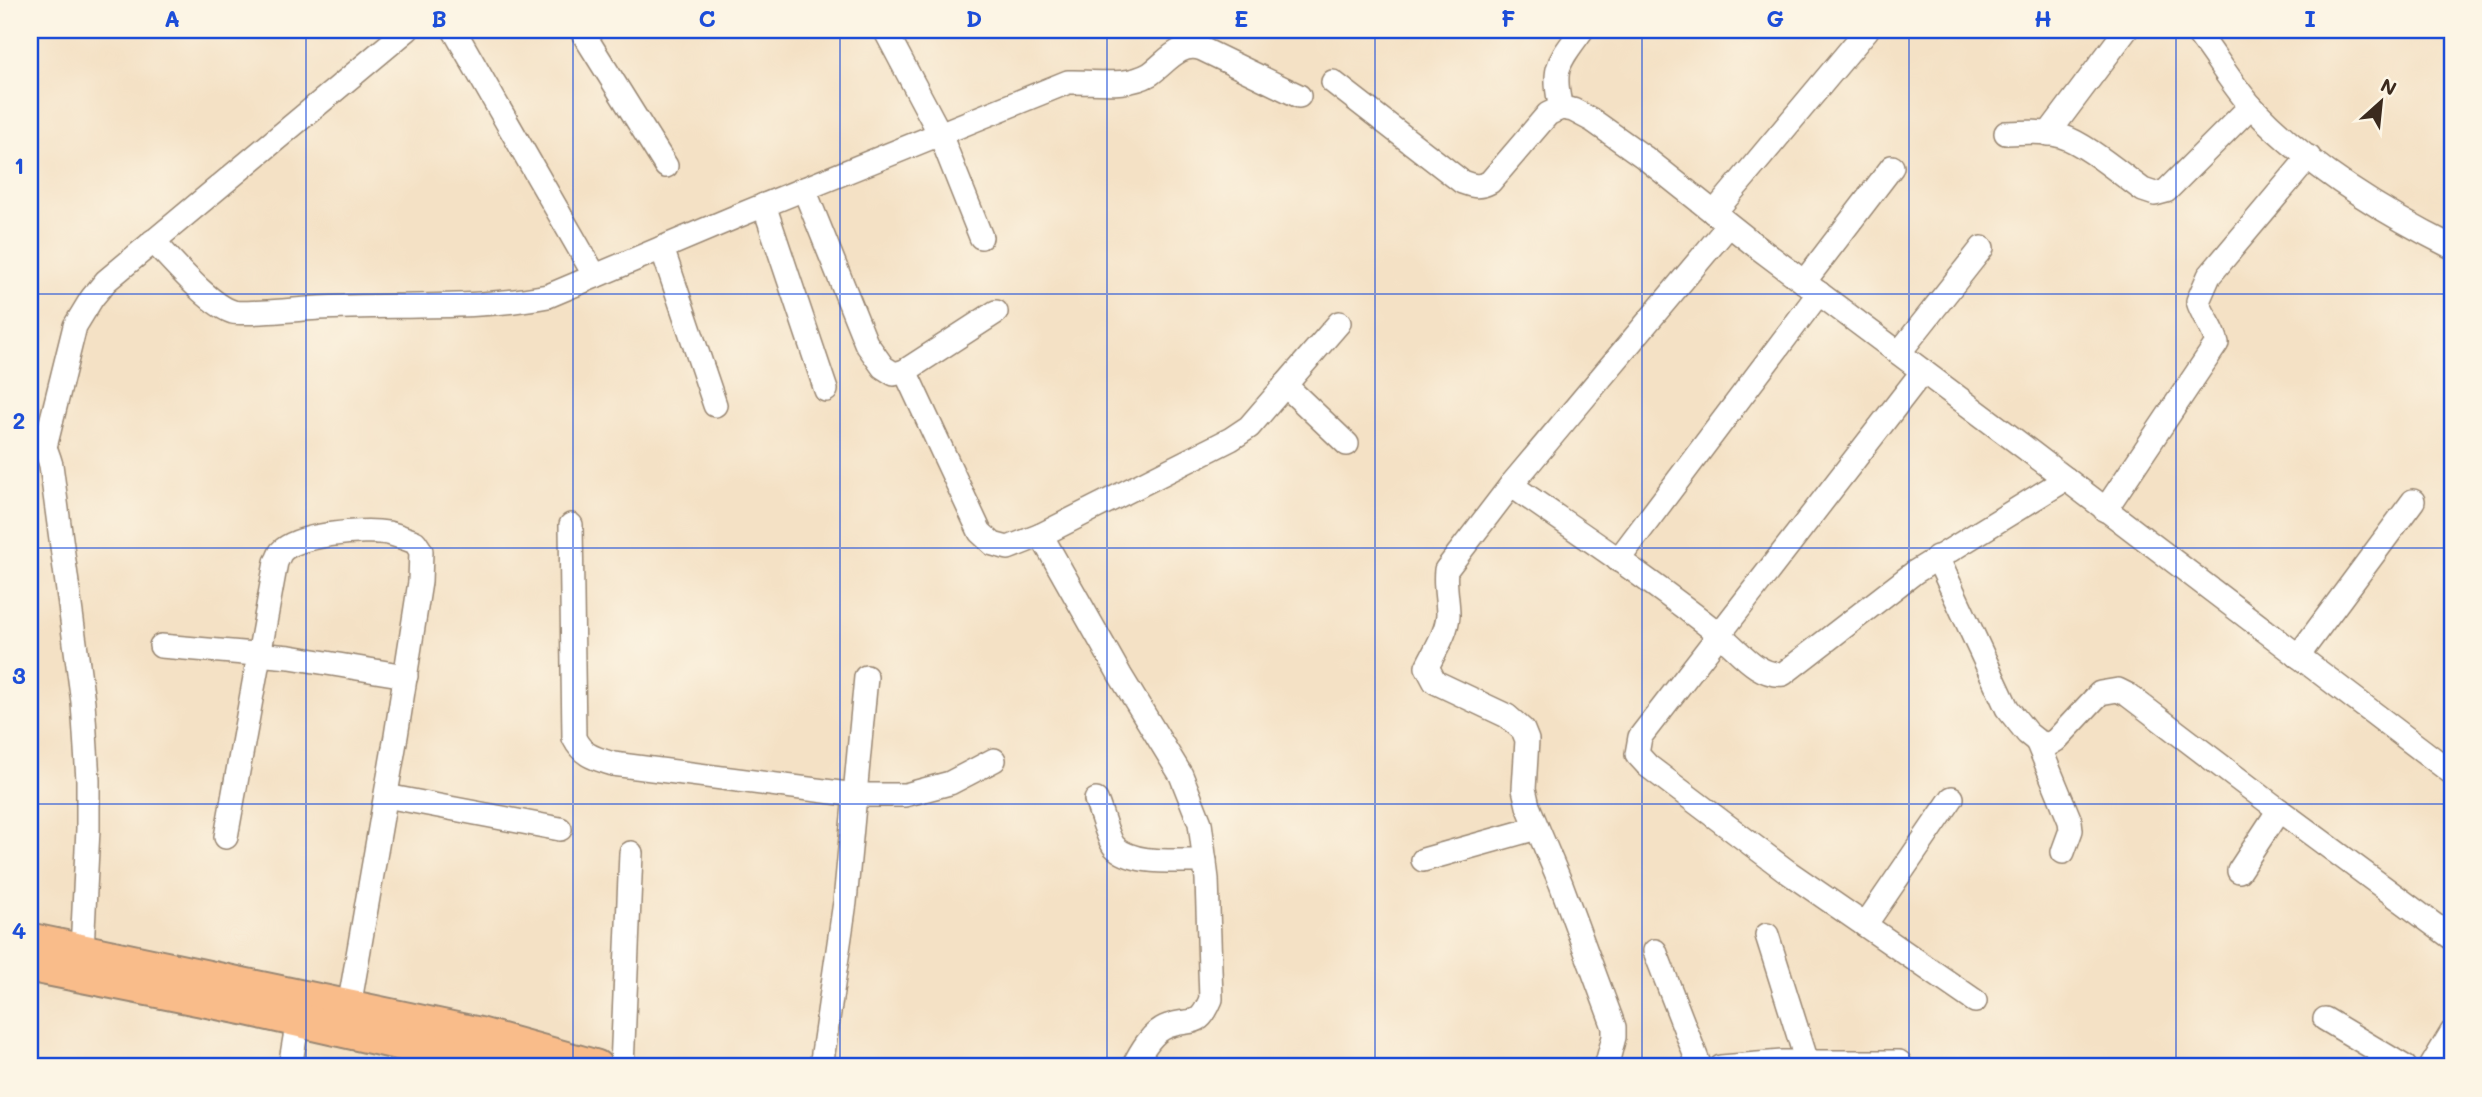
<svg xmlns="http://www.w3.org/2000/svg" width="2482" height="1097" font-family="Mali,sans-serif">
<rect width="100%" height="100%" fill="#fcf5e5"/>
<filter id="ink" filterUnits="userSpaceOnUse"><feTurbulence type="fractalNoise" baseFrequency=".0143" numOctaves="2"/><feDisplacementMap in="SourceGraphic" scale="14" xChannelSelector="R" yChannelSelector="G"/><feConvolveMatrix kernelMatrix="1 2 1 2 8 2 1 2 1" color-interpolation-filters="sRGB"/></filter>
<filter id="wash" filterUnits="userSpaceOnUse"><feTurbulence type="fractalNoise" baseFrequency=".00686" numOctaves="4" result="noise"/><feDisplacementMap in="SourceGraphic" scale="28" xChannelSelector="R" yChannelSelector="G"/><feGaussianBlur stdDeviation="1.57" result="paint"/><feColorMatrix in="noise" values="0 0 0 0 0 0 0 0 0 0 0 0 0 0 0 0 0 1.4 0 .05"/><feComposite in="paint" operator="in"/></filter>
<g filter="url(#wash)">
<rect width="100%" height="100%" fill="#f4e1c5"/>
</g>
<g filter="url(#ink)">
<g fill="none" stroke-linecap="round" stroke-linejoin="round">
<defs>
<g id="minor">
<polyline points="454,30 595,276"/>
<polyline points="581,30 666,166"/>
<polyline points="885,30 940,134 981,237"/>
<path d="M2195 30C2215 54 2230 83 2252 107 2306 164 2382 212 2452 247"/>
<path d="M1333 82 1462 182C1473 186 1479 188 1490 182L1548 114 1561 108 1573 110 1592 120 1644 157 1756 246 2024 447 2452 773"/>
<path d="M1561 108C1551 67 1559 62 1582 30"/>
<path d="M2006 133C2025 132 2043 131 2061 136 2085 143 2122 175 2143 190L2155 194 2166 191 2251 106"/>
<polyline points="2048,134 2126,30"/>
<polyline points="804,189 866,343 883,367 894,374 905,371 996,312"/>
<polyline points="764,205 826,390"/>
<polyline points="1714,213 1867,30"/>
<path d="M153 241C173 261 208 304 233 312 245 315 302 309 319 308 395 304 473 310 548 296L740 215 1068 82C1094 81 1126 88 1150 74 1166 63 1180 41 1202 49L1299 96"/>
<polyline points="662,248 715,405"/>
<polyline points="1804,282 1892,167"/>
<polyline points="1899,353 1982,248"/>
<polyline points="905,371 980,532 993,544 1008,548 1041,535 1231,439 1249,427 1339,323"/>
<polyline points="1923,371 1640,737 1637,754 1648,766 1788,872 1975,1001"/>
<polyline points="1285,385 1347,444"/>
<path d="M30 431C43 439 47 451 51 465L83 702 88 780V829L82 950 77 963"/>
<polyline points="45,447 75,326 92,298 106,281 407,30"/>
<path d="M1511 485C1581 534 1654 582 1721 636 1739 650 1758 677 1783 674L1915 572 2066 479"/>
<path d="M2105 510 2217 343C2214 328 2202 316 2198 301L2209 276 2309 157"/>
<path d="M571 525 574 738C583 756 594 758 613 764L856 795H905L950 783 994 760"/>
<path d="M1041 535 1120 675 1181 775 1200 823 1207 879 1211 999C1198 1030 1193 1017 1168 1026 1152 1031 1140 1053 1133 1067"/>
<polyline points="1937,557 2007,708 2027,733 2037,741 2048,745 2056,740 2100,693 2118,690 2128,695 2271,804 2452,938"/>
<polyline points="1618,560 1819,293"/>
<polyline points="161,646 290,657 406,676"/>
<polyline points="2298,656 2413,501"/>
<polyline points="2037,741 2070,821 2071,830 2063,852"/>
<polyline points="386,796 560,829"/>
<path d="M1096 800C1101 811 1107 837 1114 846 1132 866 1180 860 1205 861"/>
<path d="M226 837 276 562C278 559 279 555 281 552 297 534 365 529 388 533 397 535 406 539 415 542L421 551 420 582 396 736 349 1007"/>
<polyline points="1423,860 1537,828"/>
<polyline points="2239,871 2279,810"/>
<polyline points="1865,925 1952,798"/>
<polyline points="1767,935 1807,1062"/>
<polyline points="1655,951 1700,1067"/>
<polyline points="2325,1019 2405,1067"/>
<polyline points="290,1067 298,1020"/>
<polyline points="622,1067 631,853"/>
<polyline points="821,1067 845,902 866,677"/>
<path d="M1606 1067 1614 1037V1027L1561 884 1528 806 1524 789 1527 740 1523 730 1507 716 1435 682 1427 667C1435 650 1447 633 1448 615 1448 600 1444 585 1446 570L1511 485 1729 225"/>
<polyline points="1721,1067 1782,1062 1899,1062"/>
<polyline points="2431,1067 2452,1032"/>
</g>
<g id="highway">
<polyline points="30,940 478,1034 596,1067"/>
<polyline points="30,965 245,1008 505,1067"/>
</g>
</defs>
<use href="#minor" stroke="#988672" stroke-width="26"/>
<use href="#highway" stroke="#988672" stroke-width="37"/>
<use href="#minor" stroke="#fff" stroke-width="23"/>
<use href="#highway" stroke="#f9bc8a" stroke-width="33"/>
</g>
</g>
<path fill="none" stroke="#1d4ed8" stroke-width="2" stroke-opacity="0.55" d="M306 30V1067M573 30V1067M840 30V1067M1107 30V1067M1375 30V1067M1642 30V1067M1909 30V1067M2176 30V1067M30 294H2452M30 548H2452M30 804H2452"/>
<rect width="2482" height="1097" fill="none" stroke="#fcf5e5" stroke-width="77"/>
<g transform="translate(2381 102) rotate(27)" stroke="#fcf5e5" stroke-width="5" paint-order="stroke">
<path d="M0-5L12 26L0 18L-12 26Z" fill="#3b2a1e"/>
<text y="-10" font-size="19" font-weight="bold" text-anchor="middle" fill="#3b2a1e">N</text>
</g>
<rect x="38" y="38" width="2406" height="1020" fill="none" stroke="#1d4ed8" stroke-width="2.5"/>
<g font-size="23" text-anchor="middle" font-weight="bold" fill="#1d4ed8">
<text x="172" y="27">A</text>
<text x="439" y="27">B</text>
<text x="707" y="27">C</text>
<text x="974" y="27">D</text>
<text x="1241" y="27">E</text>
<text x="1508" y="27">F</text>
<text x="1775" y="27">G</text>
<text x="2043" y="27">H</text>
<text x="2310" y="27">I</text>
<text x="19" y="174">1</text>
<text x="19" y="429">2</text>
<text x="19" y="684">3</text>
<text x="19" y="939">4</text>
</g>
</svg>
